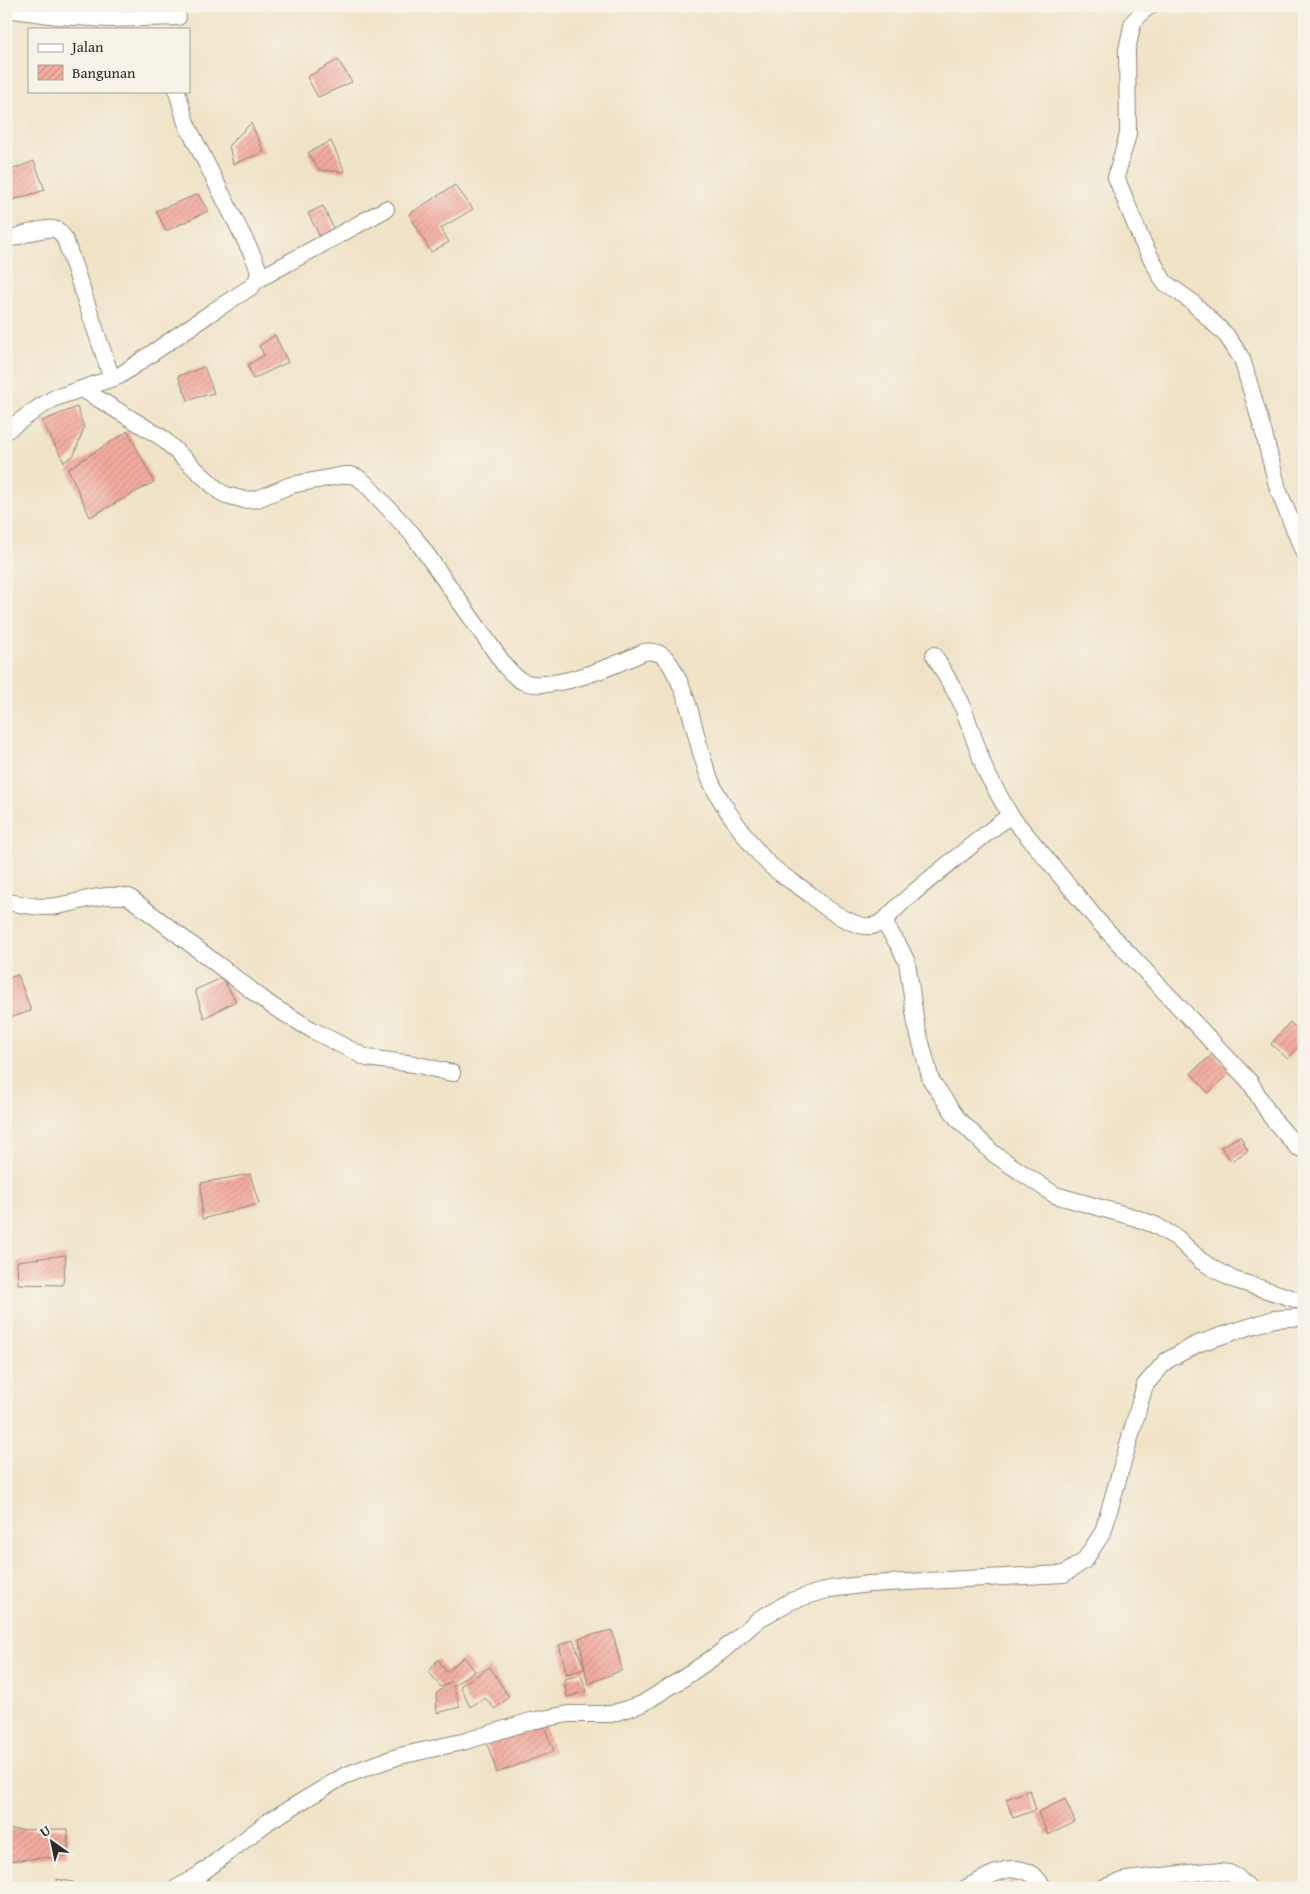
<svg xmlns="http://www.w3.org/2000/svg" width="1310" height="1894" font-family="'Gentium Book Plus',serif">
<defs>
<pattern id="building-hatch" width="6" height="6" patternUnits="userSpaceOnUse" patternTransform="scale(1.25)"><rect width="6" height="6" fill="#f3ab9f"/><path d="M-1 1l2-2M0 6l6-6M5 7l2-2" fill="none" stroke="#d09389"/></pattern>
</defs>
<rect width="100%" height="100%" fill="#f7f3e8"/>
<filter id="ink" filterUnits="userSpaceOnUse"><feTurbulence type="fractalNoise" baseFrequency=".02" numOctaves="2"/><feDisplacementMap in="SourceGraphic" scale="10" xChannelSelector="R" yChannelSelector="G"/><feConvolveMatrix kernelMatrix="1 2 1 2 8 2 1 2 1" color-interpolation-filters="sRGB"/></filter>
<filter id="wash" filterUnits="userSpaceOnUse"><feTurbulence type="fractalNoise" baseFrequency=".0096" numOctaves="4" result="noise"/><feDisplacementMap in="SourceGraphic" scale="20" xChannelSelector="R" yChannelSelector="G"/><feGaussianBlur stdDeviation="1.12" result="paint"/><feColorMatrix in="noise" values="0 0 0 0 0 0 0 0 0 0 0 0 0 0 0 0 0 1.4 0 .05"/><feComposite in="paint" operator="in"/></filter>
<g filter="url(#wash)">
<rect width="100%" height="100%" fill="#f0e3c8"/>
<g id="blocks">
<g fill="url(#building-hatch)">
<polygon points="338,60 352,82 318,97 307,77"/>
<polygon points="251,123 264,152 233,164 229,145"/>
<polygon points="331,141 345,172 319,170 308,153"/>
<polygon points="34,161 45,190 6,202 6,172"/>
<polygon points="455,185 473,209 441,228 449,242 431,252 409,214"/>
<polygon points="198,194 208,211 166,231 156,211"/>
<polygon points="323,206 335,232 321,239 308,213"/>
<polygon points="275,335 288,362 253,379 248,365 264,355 259,346"/>
<polygon points="204,367 214,393 188,400 178,376"/>
<polygon points="77,407 84,428 74,455 64,462 42,421"/>
<polygon points="128,431 154,482 90,517 68,469"/>
<polygon points="18,975 31,1011 6,1019 6,979"/>
<polygon points="222,978 236,1001 204,1018 195,990"/>
<polygon points="1290,1022 1304,1036 1304,1040 1288,1059 1271,1044"/>
<polygon points="1214,1053 1231,1071 1208,1093 1191,1073"/>
<polygon points="1240,1136 1248,1151 1231,1161 1221,1147"/>
<polygon points="250,1174 259,1204 202,1219 201,1183"/>
<polygon points="66,1255 63,1285 18,1284 17,1261"/>
<polygon points="612,1630 622,1670 588,1684 585,1669 567,1674 559,1645 573,1640 585,1669 579,1638"/>
<polygon points="464,1657 475,1671 453,1686 460,1707 437,1713 436,1694 451,1681 441,1687 429,1672 438,1659 446,1672"/>
<polygon points="490,1667 509,1697 495,1709 485,1698 470,1707 460,1686"/>
<polygon points="581,1675 587,1691 567,1697 564,1679"/>
<polygon points="543,1724 554,1751 497,1773 487,1743"/>
<polygon points="1030,1790 1036,1810 1013,1818 1006,1799"/>
<polygon points="1065,1799 1075,1822 1048,1835 1038,1812"/>
<polygon points="68,1829 68,1856 6,1861 6,1830"/>
<polygon points="57,1879 73,1882 73,1888 58,1888"/>
<polygon points="1012,1881 1017,1888 1002,1888"/>
<polygon points="24,1882 26,1888 6,1888 6,1886"/>
</g>
</g>
</g>
<g filter="url(#ink)">
<use href="#blocks" fill-opacity="0" stroke="#8e877a" stroke-width="1"/>
<g fill="none" stroke-linecap="round" stroke-linejoin="round">
<defs>
<g id="street">
<polyline points="1150,6 1144,10 1133,22 1127,50 1128,134 1116,177 1142,241 1164,282 1191,301 1227,336 1242,359 1264,434 1278,489 1304,553"/>
<polyline points="6,9 58,16 109,19 178,17"/>
<path d="M6 240C18 237 46 225 57 230 60 231 62 235 65 239L112 379"/>
<polyline points="257,280 386,209"/>
<path d="M82 389 161 437 219 491 226 495 245 500 257 499 291 485 344 475H351L357 477 364 482 413 535 505 666C510 671 515 678 522 681 549 694 618 664 644 652 661 649 669 660 675 673 694 708 696 749 712 784 722 805 751 846 767 862 780 876 798 884 812 896 825 908 858 932 876 925 887 921 895 908 904 901 938 871 975 843 1010 815"/>
<polyline points="6,431 38,408 55,398 119,376 212,312 251,287 257,280 259,271 253,256 186,123 177,91"/>
<polyline points="934,655 961,702 986,772 1010,815 1098,921 1250,1082 1271,1117 1297,1147 1304,1150"/>
<path d="M6 902C23 904 39 909 57 906 82 902 102 892 129 897L272 1006 314 1031 367 1058 414 1064 452 1073"/>
<polyline points="883,921 899,946 907,962 916,1024 931,1080 957,1118 994,1154 1055,1195 1133,1217 1155,1225 1177,1238 1201,1261 1232,1279 1304,1302"/>
<polyline points="177,1888 199,1875 269,1821 344,1776 373,1765 400,1756 466,1741 531,1721 569,1714 611,1714 642,1704 682,1679 721,1652 759,1619 791,1601 830,1589 869,1584 1064,1574 1084,1561 1103,1532 1145,1385 1166,1361 1197,1344 1236,1331 1274,1319 1304,1317"/>
<path d="M966 1888C994 1873 1023 1854 1044 1888"/>
<polyline points="1102,1888 1126,1880 1209,1871 1229,1873 1237,1877 1248,1888"/>
</g>
</defs>
<use href="#street" stroke="#8e877a" stroke-width="18"/>
<use href="#street" stroke="#fff" stroke-width="16"/>
</g>
</g>
<rect width="1310" height="1894" fill="none" stroke="#f7f3e8" stroke-width="25"/>
<rect x="28" y="28" width="162" height="65" fill="#f7f3e8" stroke="#a5a39c"/>
<rect x="38" y="44" width="25" height="8" fill="#ffffff" stroke="#a5a39c"/>
<text x="72" y="52" font-size="15" fill="#2b2b2b">Jalan</text>
<rect x="38" y="65" width="25" height="15" fill="url(#building-hatch)" stroke="#a5a39c"/>
<text x="72" y="78" font-size="15" fill="#2b2b2b">Bangunan</text>
<g transform="translate(52 1842) rotate(327)" stroke="#f7f3e8" stroke-width="4" paint-order="stroke">
<path d="M0-4L9 19L0 12L-9 19Z" fill="#2b2b2b"/>
<text y="-8" font-size="14" font-weight="bold" text-anchor="middle" fill="#2b2b2b">U</text>
</g>
</svg>
